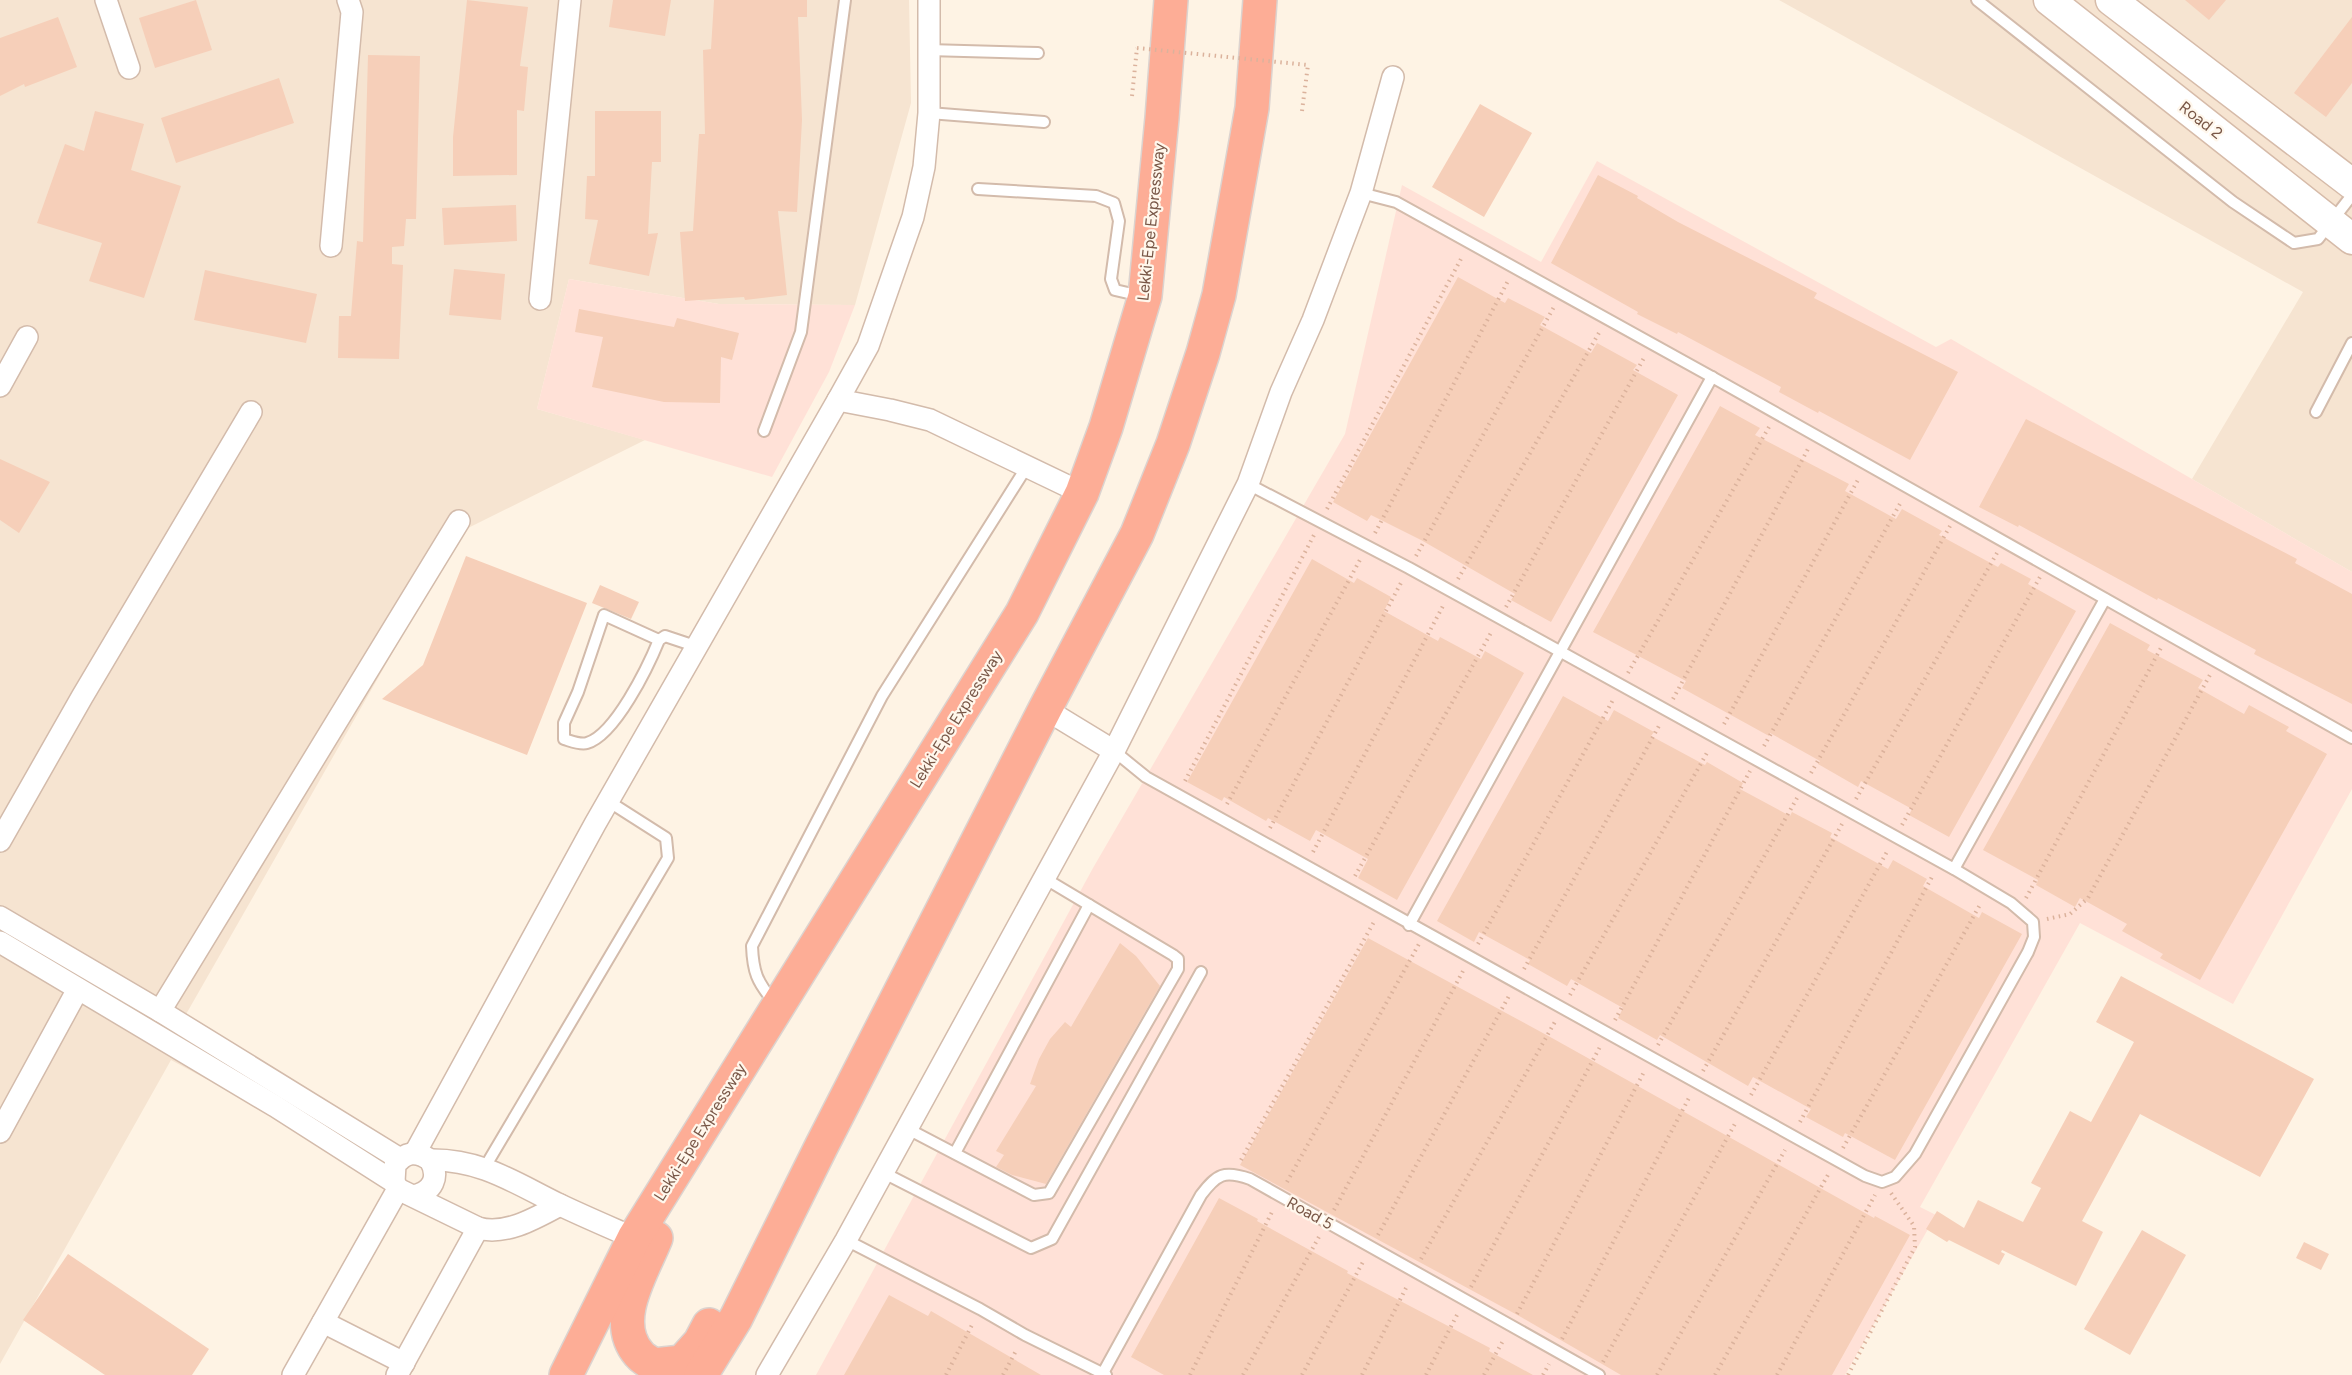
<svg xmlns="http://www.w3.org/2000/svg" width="2352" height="1375" font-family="Figtree,sans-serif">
<rect width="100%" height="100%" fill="#fef3e4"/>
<g fill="#f6e4d1">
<polygon points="0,0 909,0 911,103 855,305 719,304 569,279 537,409 645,440 462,531 185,1016 230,1042 227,1052 208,1080 171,1060 0,1364"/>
<polygon points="1779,0 2352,0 2352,572 2192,479 2303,292"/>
</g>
<g fill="#ffe1d7">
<polygon points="1597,161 1936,347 1951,339 2352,572 2352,789 2233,1004 2080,923 1920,1207 1936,1215 1845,1375 816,1375 1093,868 1345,434 1402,185 1541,262"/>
<polygon points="569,279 719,304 855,305 829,372 772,477 537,409"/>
</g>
<g fill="#f6cfb9">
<polygon points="196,0 212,50 155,68 139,18"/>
<polygon points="467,0 528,7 520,66 528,67 524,111 517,110 517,175 453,176 453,137"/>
<polygon points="613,0 671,0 665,36 609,27"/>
<polygon points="714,0 807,0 807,17 798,17 802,120 797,212 778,211 787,295 745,300 744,297 685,301 680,232 693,231 699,134 705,134 703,50 711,49"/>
<polygon points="2185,0 2226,0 2209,20"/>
<polygon points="58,17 77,67 25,87 24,84 0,96 0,38"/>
<polygon points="2352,17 2352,83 2326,117 2294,93"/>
<polygon points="368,55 420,56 416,219 406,219 404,246 392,247 392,264 403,265 399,359 338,358 339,316 351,316 357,241 363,242"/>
<polygon points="279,78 294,123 176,163 161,118"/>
<polygon points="1480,104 1532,133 1484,217 1432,187"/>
<polygon points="95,111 144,124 131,170 181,186 144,298 89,281 102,243 37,223 65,144 84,151"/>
<polygon points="595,111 661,111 661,162 652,162 648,234 658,233 649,276 589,264 598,220 585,219 587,176 595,176"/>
<polygon points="1598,175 1638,196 1637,198 1678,222 1817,293 1814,298 1958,372 1910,460 1819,411 1818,413 1779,392 1781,387 1678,332 1677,334 1637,314 1638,312 1551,263"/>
<polygon points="516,205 517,241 444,245 442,208"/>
<polygon points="454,269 505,274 501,320 449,315"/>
<polygon points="205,270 317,294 306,343 194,320"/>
<polygon points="1458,277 1505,303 1508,298 1545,317 1540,325 1591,353 1597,343 1637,365 1633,370 1678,395 1551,622 1511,600 1515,594 1421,540 1371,515 1367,521 1333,502"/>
<polygon points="579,309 674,327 677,318 739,333 732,360 721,357 720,403 664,402 592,387 603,337 575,332"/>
<polygon points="1720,406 1760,428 1755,435 1849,484 1845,491 1896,519 1902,509 1942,531 1939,535 1998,567 2001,563 2031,579 2028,584 2076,611 1949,837 1909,815 1912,809 1861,781 1858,787 1818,764 1820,761 1770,733 1769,736 1682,688 1686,681 1593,632"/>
<polygon points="2026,419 2297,559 2295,563 2352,594 2352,704 2254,654 2256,650 2158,598 2157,600 2019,525 2018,527 1979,507"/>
<polygon points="0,459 50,482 19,533 0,520"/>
<polygon points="466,556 587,603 527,755 382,699 423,665"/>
<polygon points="1312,559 1354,583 1357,578 1391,597 1384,611 1438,641 1440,637 1481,659 1485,651 1524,673 1397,900 1358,878 1368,859 1316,830 1310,841 1268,818 1266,821 1224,797 1222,801 1187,782"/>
<polygon points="600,585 639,602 631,619 592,603"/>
<polygon points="2110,623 2150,645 2147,650 2203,680 2198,688 2244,714 2249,705 2289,727 2286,731 2327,754 2200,980 2160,958 2163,954 2122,931 2127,924 2080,898 2075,907 2036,885 2038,880 1983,850"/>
<polygon points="1563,696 1608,721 1614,710 1654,732 1651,736 1705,765 1707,762 1743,783 1740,789 1790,816 1792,812 1832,833 1830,837 1888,869 1893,860 1927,879 1923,886 1979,918 1982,912 2022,934 1895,1160 1845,1133 1843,1137 1806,1117 1811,1109 1753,1077 1748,1086 1660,1035 1657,1040 1618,1018 1623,1008 1571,979 1567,986 1528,964 1530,960 1479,932 1474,942 1437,921"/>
<polygon points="1368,938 1552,1038 1874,1218 1875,1216 1910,1235 1832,1375 1621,1375 1521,1317 1240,1165"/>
<polygon points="1120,943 1136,956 1160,986 1046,1184 1012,1175 996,1167 1004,1155 996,1151 1036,1086 1030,1084 1039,1059 1050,1039 1065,1022 1071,1027"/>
<polygon points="2121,976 2314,1079 2260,1177 2140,1114 2082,1221 2103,1232 2076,1286 2002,1250 2001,1252 2005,1254 1999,1265 1949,1240 1947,1242 1926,1229 1937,1211 1964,1228 1978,1200 2023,1222 2041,1188 2031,1183 2070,1111 2091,1122 2134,1042 2096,1022"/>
<polygon points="1219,1198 1258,1219 1257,1221 1348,1271 1347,1273 1490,1348 1489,1351 1533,1375 1164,1375 1131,1357"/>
<polygon points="2142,1230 2186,1255 2130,1355 2084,1329"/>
<polygon points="2304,1242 2329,1254 2321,1270 2296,1258"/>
<polygon points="68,1254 209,1349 192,1375 105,1375 23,1320"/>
<polygon points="889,1295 928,1316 931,1311 1041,1375 844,1375"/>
</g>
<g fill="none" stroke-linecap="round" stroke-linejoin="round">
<defs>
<g id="lane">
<polyline points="1977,0 2233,202 2294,243 2318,239 2352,195"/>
<polyline points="928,50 1038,53"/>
<polyline points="929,113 1044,122"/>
<polyline points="978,189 1096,196 1114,203 1119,221 1111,279 1115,290 1141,296"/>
<polyline points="1361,193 1396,202 1712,377 2352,738"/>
<polyline points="2316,412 2352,343"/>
<polyline points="764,431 801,332 845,0"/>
<path d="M659 640 604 615 578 692 564 723V739C571 741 580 745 587 743 615 735 648 667 659 640L665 636 698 647"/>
<polyline points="1114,751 1146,777 1865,1176 1882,1182 1895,1177 1915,1154 2028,952 2034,937 2033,922 2011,903 1954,869 1409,568 1248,484"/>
<polyline points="1954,869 2105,599"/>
<polyline points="1409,925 1712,377"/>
<path d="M774 1002C757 982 753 972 752 946L882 696 1026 468"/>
<polyline points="906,1128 1034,1195 1049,1193 1178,969 1178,959 1173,955 1044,878"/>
<polyline points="955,1153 1089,905"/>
<polyline points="485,1167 668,858 666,838 608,801"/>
<polyline points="882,1172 1031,1248 1052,1239 1201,972"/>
<polyline points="846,1240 980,1309 1025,1335 1106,1375"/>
<path d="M1103 1373 1201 1195C1217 1174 1224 1170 1250 1179L1599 1375"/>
</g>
<g id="street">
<polyline points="106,0 129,68"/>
<polyline points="331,246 352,12 348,0"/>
<polyline points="540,299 570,0"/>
<polyline points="0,386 27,337"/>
<polyline points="838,400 868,346 913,217 924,167 929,113 929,0"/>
<polyline points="1045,709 1114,751"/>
<polyline points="0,841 82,697 251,412"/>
<polyline points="0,917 160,1011 400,1159"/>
<polyline points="0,942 275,1106 394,1182"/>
<polyline points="160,1011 459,521"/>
<polyline points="0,1132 78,989"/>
<polyline points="415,1153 595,824 838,400 890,410 930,420 1082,493"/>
<path d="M430 1160C481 1159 515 1183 558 1204 583 1216 609 1227 634 1238"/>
<path d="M413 1196C433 1192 440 1177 430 1160 416 1150 405 1152 395 1165L394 1182 398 1189 478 1228C505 1236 536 1218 560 1205"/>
<polyline points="323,1322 404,1363"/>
<polyline points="293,1375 398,1189"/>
<polyline points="397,1375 478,1228"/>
<polyline points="767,1375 846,1240 1114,751 1248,484 1281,392 1313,320 1361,193 1393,77"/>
</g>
<g id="secondary">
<polyline points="2049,0 2352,239"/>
<polyline points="2111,0 2352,184"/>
</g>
<g id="highway">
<path d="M656 1238C643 1271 610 1321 639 1354 643 1359 649 1362 654 1365L682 1362 700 1342 709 1325"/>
<polyline points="566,1375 634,1238 1022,613 1082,493 1106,427 1145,296 1162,118 1171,0"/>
<polyline points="701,1375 736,1318 821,1147 1045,709 1137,534 1173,444 1203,353 1219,295 1252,108 1260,0"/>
</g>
</defs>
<use href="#lane" stroke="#d3bbab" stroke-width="14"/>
<use href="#street" stroke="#d3bbab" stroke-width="24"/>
<use href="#secondary" stroke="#d6bba9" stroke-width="33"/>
<use href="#highway" stroke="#dcd3cf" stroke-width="36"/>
<g stroke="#dbb29c" stroke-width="4" stroke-dasharray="1.5 4.5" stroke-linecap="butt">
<polyline points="1132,96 1137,48"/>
<polyline points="1302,111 1308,65"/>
<polyline points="1327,509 1462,257"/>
<polyline points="1375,533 1509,279"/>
<polyline points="1416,556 1555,305"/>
<polyline points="1458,579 1600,331"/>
<polyline points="1506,607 1645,356"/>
<polyline points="1628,673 1769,427"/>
<polyline points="1673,699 1808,449"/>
<polyline points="1724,724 1859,478"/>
<polyline points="1764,746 1901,502"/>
<polyline points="1811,773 1950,526"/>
<polyline points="1185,781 1314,535"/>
<polyline points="1856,799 1997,553"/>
<polyline points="1227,804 1361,558"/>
<polyline points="1902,825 2040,577"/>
<polyline points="1270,828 1402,581"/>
<polyline points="1313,852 1444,604"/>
<polyline points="1355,876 1492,631"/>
<polyline points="2026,898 2162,646"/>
<polyline points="2047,919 2070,914 2088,898 2211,673"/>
<polyline points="1478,944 1614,698"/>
<polyline points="1524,969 1660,724"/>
<polyline points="1570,995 1708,751"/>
<polyline points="1615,1020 1750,771"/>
<polyline points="1658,1045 1797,798"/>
<polyline points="1703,1071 1842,824"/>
<polyline points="1751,1095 1888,850"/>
<polyline points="1800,1122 1933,875"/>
<polyline points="1843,1148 1981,903"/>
<polyline points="1241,1160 1375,920"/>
<polyline points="1287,1182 1419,944"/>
<polyline points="1334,1210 1463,971"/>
<polyline points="1378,1235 1510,994"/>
<polyline points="1421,1259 1556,1020"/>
<polyline points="1471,1287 1601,1045"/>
<polyline points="1517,1314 1645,1070"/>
<polyline points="1562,1339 1690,1096"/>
<polyline points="1603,1362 1736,1122"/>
<polyline points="946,1375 973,1323"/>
<polyline points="1003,1375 1017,1349"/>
<polyline points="1190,1375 1273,1210"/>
<polyline points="1243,1375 1320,1235"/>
<polyline points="1302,1375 1364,1260"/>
<polyline points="1362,1375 1408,1284"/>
<polyline points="1426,1375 1458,1313"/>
<polyline points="1484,1375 1504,1339"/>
<polyline points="1543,1375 1549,1364"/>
<polyline points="1657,1375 1785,1150"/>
<polyline points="1715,1375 1829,1173"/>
<polyline points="1777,1375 1875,1195"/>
<polyline points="1848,1375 1915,1247 1914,1226 1891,1193"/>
</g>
<use href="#lane" stroke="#fff" stroke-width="10"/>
<use href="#street" stroke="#fff" stroke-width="21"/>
<use href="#secondary" stroke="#fff" stroke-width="30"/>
<use href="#highway" stroke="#fdad96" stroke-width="33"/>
<polyline stroke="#dbb29c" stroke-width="4" stroke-dasharray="1.5 4.5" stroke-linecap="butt" points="1137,48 1308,65"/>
</g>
<g text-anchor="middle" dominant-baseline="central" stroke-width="4.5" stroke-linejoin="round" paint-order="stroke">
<g font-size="16" fill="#795747" stroke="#fff7ec">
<text transform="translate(2201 120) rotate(38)">Road 2</text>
<text transform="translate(1151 222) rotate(-84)">Lekki-Epe Expressway</text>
<text transform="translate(956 719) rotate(-58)">Lekki-Epe Expressway</text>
<text transform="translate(700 1132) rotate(-58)">Lekki-Epe Expressway</text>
<text transform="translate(1310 1213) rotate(29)">Road 5</text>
</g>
</g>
</svg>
